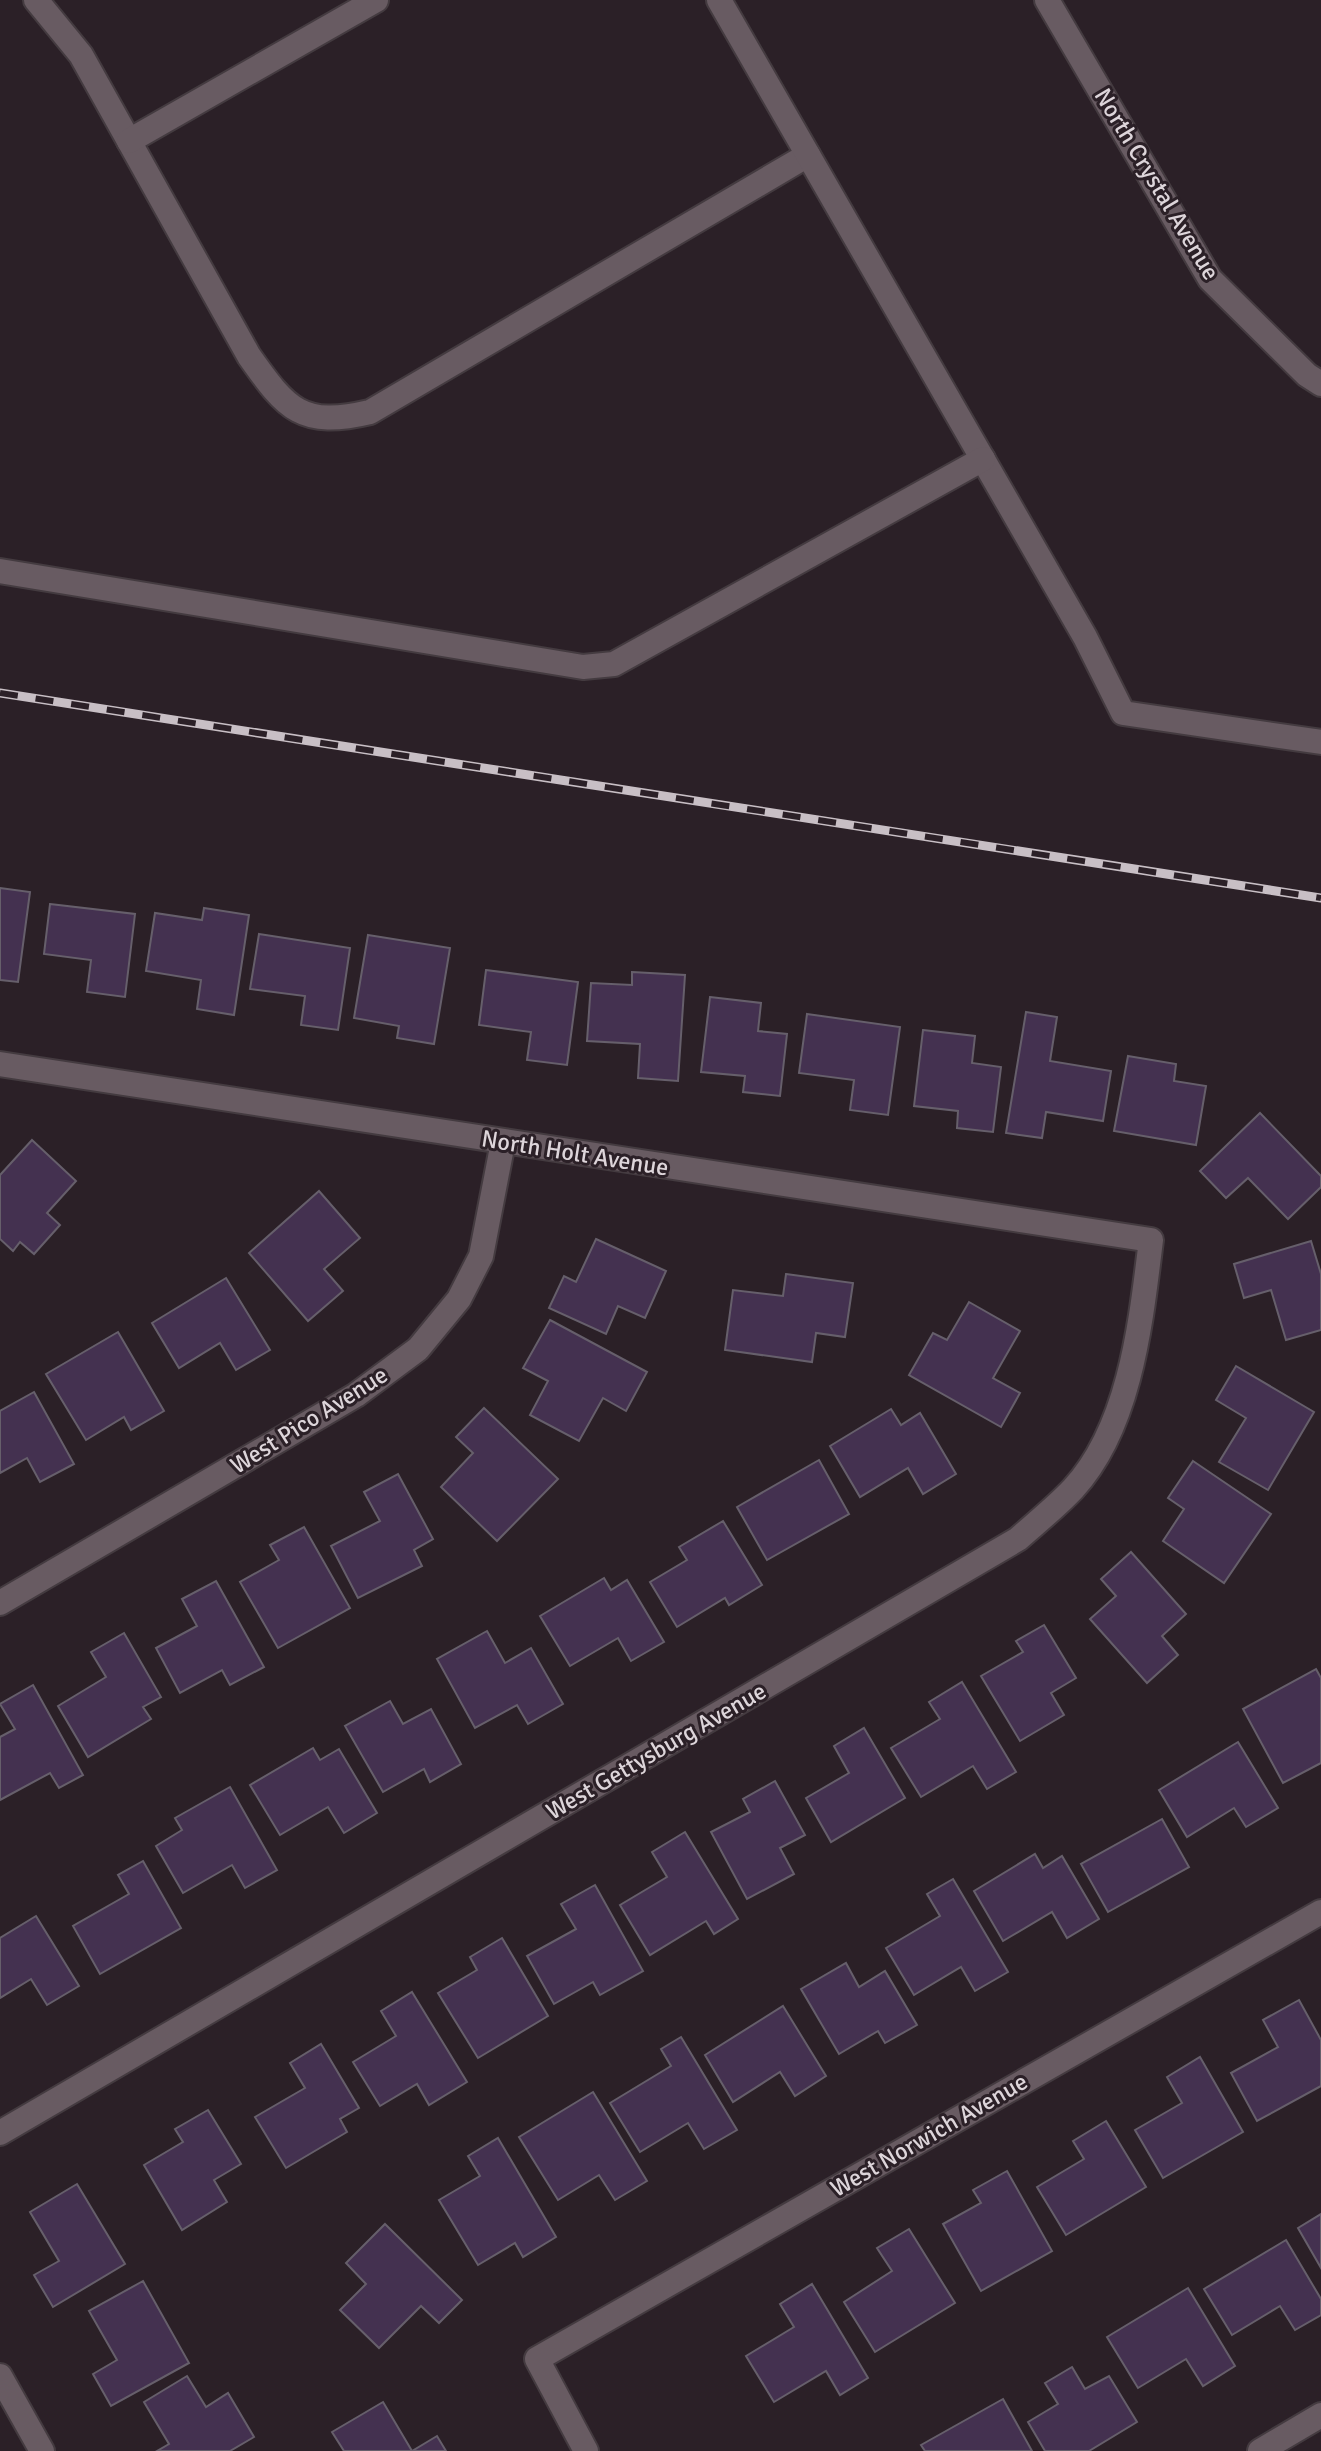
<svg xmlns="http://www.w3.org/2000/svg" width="1321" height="2451" font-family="Signika,sans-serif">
<rect width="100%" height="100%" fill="#2b2027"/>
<g fill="#443150" stroke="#665f6b" stroke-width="2">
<polygon points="0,888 30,892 18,982 0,980"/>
<polygon points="50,904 135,914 125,997 87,992 91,960 44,954"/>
<polygon points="204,908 249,915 234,1015 197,1009 201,980 146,971 155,913 202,920"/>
<polygon points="259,934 350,948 338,1030 301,1025 305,996 250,989"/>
<polygon points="368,935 450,948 434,1044 397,1038 399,1026 354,1018"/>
<polygon points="486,970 578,982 567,1065 527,1060 531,1032 479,1025"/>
<polygon points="632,972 685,975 678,1081 638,1078 640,1044 587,1041 591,983 632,985"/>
<polygon points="710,997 761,1003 758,1031 787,1034 780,1096 743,1092 745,1076 701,1072"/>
<polygon points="1026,1012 1057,1017 1050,1061 1111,1071 1103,1121 1046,1112 1042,1138 1006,1133"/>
<polygon points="807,1014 900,1027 888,1115 850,1110 854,1080 799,1073"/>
<polygon points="923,1030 975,1036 972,1063 1001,1067 993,1132 957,1128 958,1111 914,1106"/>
<polygon points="1128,1056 1176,1064 1174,1081 1206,1086 1196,1145 1114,1131"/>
<polygon points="1260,1113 1321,1176 1321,1187 1288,1219 1248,1178 1226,1198 1200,1171"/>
<polygon points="32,1140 76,1181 47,1213 60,1225 34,1254 20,1242 13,1251 0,1239 0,1175"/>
<polygon points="319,1191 360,1238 324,1269 343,1291 308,1321 249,1253"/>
<polygon points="596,1239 666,1271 645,1318 618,1306 606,1334 549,1308 564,1276 576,1282"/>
<polygon points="1311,1241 1321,1274 1321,1330 1286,1340 1271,1290 1244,1298 1234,1264"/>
<polygon points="786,1274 853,1283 845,1337 816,1333 812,1362 725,1350 733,1290 783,1296"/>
<polygon points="226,1278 270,1350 236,1370 220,1343 179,1368 152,1323"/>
<polygon points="969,1302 1020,1331 993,1378 1020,1393 1001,1427 909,1375 933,1333 947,1340"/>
<polygon points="550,1320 647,1372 626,1411 603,1398 579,1441 530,1415 548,1381 523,1368"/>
<polygon points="118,1332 164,1411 131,1430 124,1417 86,1440 46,1374"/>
<polygon points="1236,1366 1314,1412 1268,1490 1219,1462 1246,1418 1216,1400"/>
<polygon points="34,1392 74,1464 40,1482 27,1458 0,1473 0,1411"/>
<polygon points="484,1408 558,1479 497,1541 441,1487 473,1453 456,1437"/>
<polygon points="891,1409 901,1425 920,1413 956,1474 923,1494 908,1468 860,1497 830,1446"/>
<polygon points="819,1460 849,1514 767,1560 737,1507"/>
<polygon points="1193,1461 1271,1514 1224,1583 1163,1541 1184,1509 1168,1498"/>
<polygon points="398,1474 433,1539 414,1550 422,1566 358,1598 331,1546 380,1521 364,1492"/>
<polygon points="723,1521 762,1585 729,1605 725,1598 677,1627 650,1582 687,1560 679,1547"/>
<polygon points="304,1527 350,1608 278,1648 240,1582 279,1560 270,1545"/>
<polygon points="1131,1552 1186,1614 1162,1636 1178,1655 1147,1683 1090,1619 1116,1596 1101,1579"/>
<polygon points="604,1578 611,1590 627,1580 664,1642 631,1661 618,1638 570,1666 540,1616"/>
<polygon points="216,1581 264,1667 230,1685 222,1670 180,1693 156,1648 197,1626 182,1599"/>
<polygon points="1044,1625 1076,1678 1051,1693 1064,1715 1020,1741 981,1676 1023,1652 1016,1641"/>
<polygon points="487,1631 505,1663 531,1648 563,1704 528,1724 517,1705 475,1728 437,1659"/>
<polygon points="124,1633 161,1697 143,1707 151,1719 88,1757 58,1706 106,1677 91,1652"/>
<polygon points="1316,1669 1321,1678 1321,1763 1283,1783 1243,1709"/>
<polygon points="962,1682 1016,1772 987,1789 973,1766 921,1797 891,1748 940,1719 929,1702"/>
<polygon points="33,1685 83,1775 59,1788 50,1773 0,1800 0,1737 15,1729 0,1704"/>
<polygon points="390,1701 403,1724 431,1709 461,1764 430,1782 424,1769 383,1792 345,1726"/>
<polygon points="864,1728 905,1798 831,1842 806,1798 849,1773 834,1746"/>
<polygon points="1238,1742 1278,1808 1246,1827 1234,1808 1187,1837 1159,1790"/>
<polygon points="313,1748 320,1760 339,1749 377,1813 344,1833 328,1807 280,1835 250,1785"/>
<polygon points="775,1781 805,1835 780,1848 794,1874 747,1899 711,1832 750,1812 743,1799"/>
<polygon points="230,1787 277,1870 245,1888 232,1865 183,1893 156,1846 182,1830 175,1818"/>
<polygon points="1162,1819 1189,1867 1108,1912 1081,1864"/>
<polygon points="685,1832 738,1919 714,1934 706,1921 650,1955 620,1905 667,1877 652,1852"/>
<polygon points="1035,1854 1043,1868 1062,1856 1099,1919 1067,1938 1052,1912 1003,1941 974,1891"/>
<polygon points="143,1861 181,1928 100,1974 73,1926 129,1894 118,1875"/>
<polygon points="953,1879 1008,1972 975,1991 961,1967 914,1995 886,1948 940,1916 927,1894"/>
<polygon points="595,1885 643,1971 600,1995 593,1982 554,2004 527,1956 576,1929 561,1904"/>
<polygon points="36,1916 79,1986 47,2005 31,1979 0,1998 0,1938"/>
<polygon points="502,1938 548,2016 478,2058 438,1993 477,1970 470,1957"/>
<polygon points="846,1963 859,1987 885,1971 917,2025 885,2043 878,2031 839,2054 801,1989"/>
<polygon points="412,1992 467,2082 429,2105 417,2084 380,2106 353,2062 396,2036 381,2011"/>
<polygon points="1299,2000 1321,2040 1321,2086 1257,2121 1231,2073 1278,2047 1263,2020"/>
<polygon points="783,2006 826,2076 795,2096 780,2072 733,2102 705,2055"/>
<polygon points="681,2037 737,2130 704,2149 688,2123 640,2152 610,2103 671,2066 661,2049"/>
<polygon points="321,2044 359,2108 340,2119 347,2132 286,2168 255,2117 305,2088 290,2063"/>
<polygon points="1200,2057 1243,2132 1163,2178 1135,2130 1182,2103 1167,2077"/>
<polygon points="593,2092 647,2181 615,2200 599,2175 558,2200 519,2137"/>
<polygon points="208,2110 241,2164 214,2180 227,2202 182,2230 144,2165 183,2142 175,2129"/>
<polygon points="1106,2121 1146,2187 1066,2235 1037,2187 1084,2159 1073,2141"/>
<polygon points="498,2138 556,2237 523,2257 515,2243 478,2265 439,2200 480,2176 468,2156"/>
<polygon points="1007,2171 1052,2251 981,2291 943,2224 981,2203 973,2190"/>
<polygon points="77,2184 125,2264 53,2307 34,2275 59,2261 30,2212"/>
<polygon points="1321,2214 1321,2268 1298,2228"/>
<polygon points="385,2224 462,2300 439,2323 421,2306 379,2348 340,2310 366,2284 346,2263"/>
<polygon points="909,2229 955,2303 875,2352 844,2302 892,2271 877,2248"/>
<polygon points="1286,2240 1321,2299 1321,2315 1295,2330 1280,2306 1232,2335 1204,2289"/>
<polygon points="143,2281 189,2363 111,2406 93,2374 117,2360 89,2311"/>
<polygon points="812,2284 868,2378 840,2395 826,2371 774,2402 746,2356 794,2327 780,2304"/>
<polygon points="1188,2288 1235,2366 1203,2386 1186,2359 1138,2388 1107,2337"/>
<polygon points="1072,2367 1085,2389 1109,2376 1137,2422 1089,2451 1045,2451 1028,2422 1058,2404 1045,2383"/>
<polygon points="187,2376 206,2407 228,2393 254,2437 230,2451 157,2451 169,2444 144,2402"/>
<polygon points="1003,2399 1032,2451 925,2451 921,2445"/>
<polygon points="383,2402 412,2451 437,2436 446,2451 344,2451 332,2432"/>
</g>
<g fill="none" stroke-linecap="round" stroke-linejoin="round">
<defs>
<g id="minor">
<path d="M36 0 81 55 249 356C287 410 302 428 370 412L808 155"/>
<polyline points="719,0 1085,637 1123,713 1321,742"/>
<polyline points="1047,0 1210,279 1307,375 1321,384"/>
<polyline points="129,141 376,0"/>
<polyline points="0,571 583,667 614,664 983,459"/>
<path d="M0 1064 1151 1240C1141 1320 1131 1426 1073 1489 1056 1507 1036 1523 1018 1539L0 2133"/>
<polyline points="0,1603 356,1395 418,1349 459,1299 481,1256 503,1142"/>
<polyline points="0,2376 42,2451"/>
<polyline points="586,2451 537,2359 1321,1912"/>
<polyline points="1260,2451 1321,2415"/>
</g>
</defs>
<use href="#minor" stroke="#443b40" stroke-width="28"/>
<use href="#minor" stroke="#685b62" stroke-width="24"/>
<defs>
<polyline id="rail" points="0,693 1321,898"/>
</defs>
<use href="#rail" stroke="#c8bfc5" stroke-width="9"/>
<use href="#rail" stroke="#2b2027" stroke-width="6" stroke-dasharray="18" stroke-linecap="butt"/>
</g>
<g text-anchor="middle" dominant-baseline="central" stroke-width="6" stroke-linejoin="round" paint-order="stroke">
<g font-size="24" fill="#ddd5da" stroke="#2b2027">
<text transform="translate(1157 184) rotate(59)">North Crystal Avenue</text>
<text transform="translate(575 1153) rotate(9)">North Holt Avenue</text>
<text transform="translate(309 1420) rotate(-32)">West Pico Avenue</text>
<text transform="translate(656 1751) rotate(-30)">West Gettysburg Avenue</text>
<text transform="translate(929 2135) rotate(-30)">West Norwich Avenue</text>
</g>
</g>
</svg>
